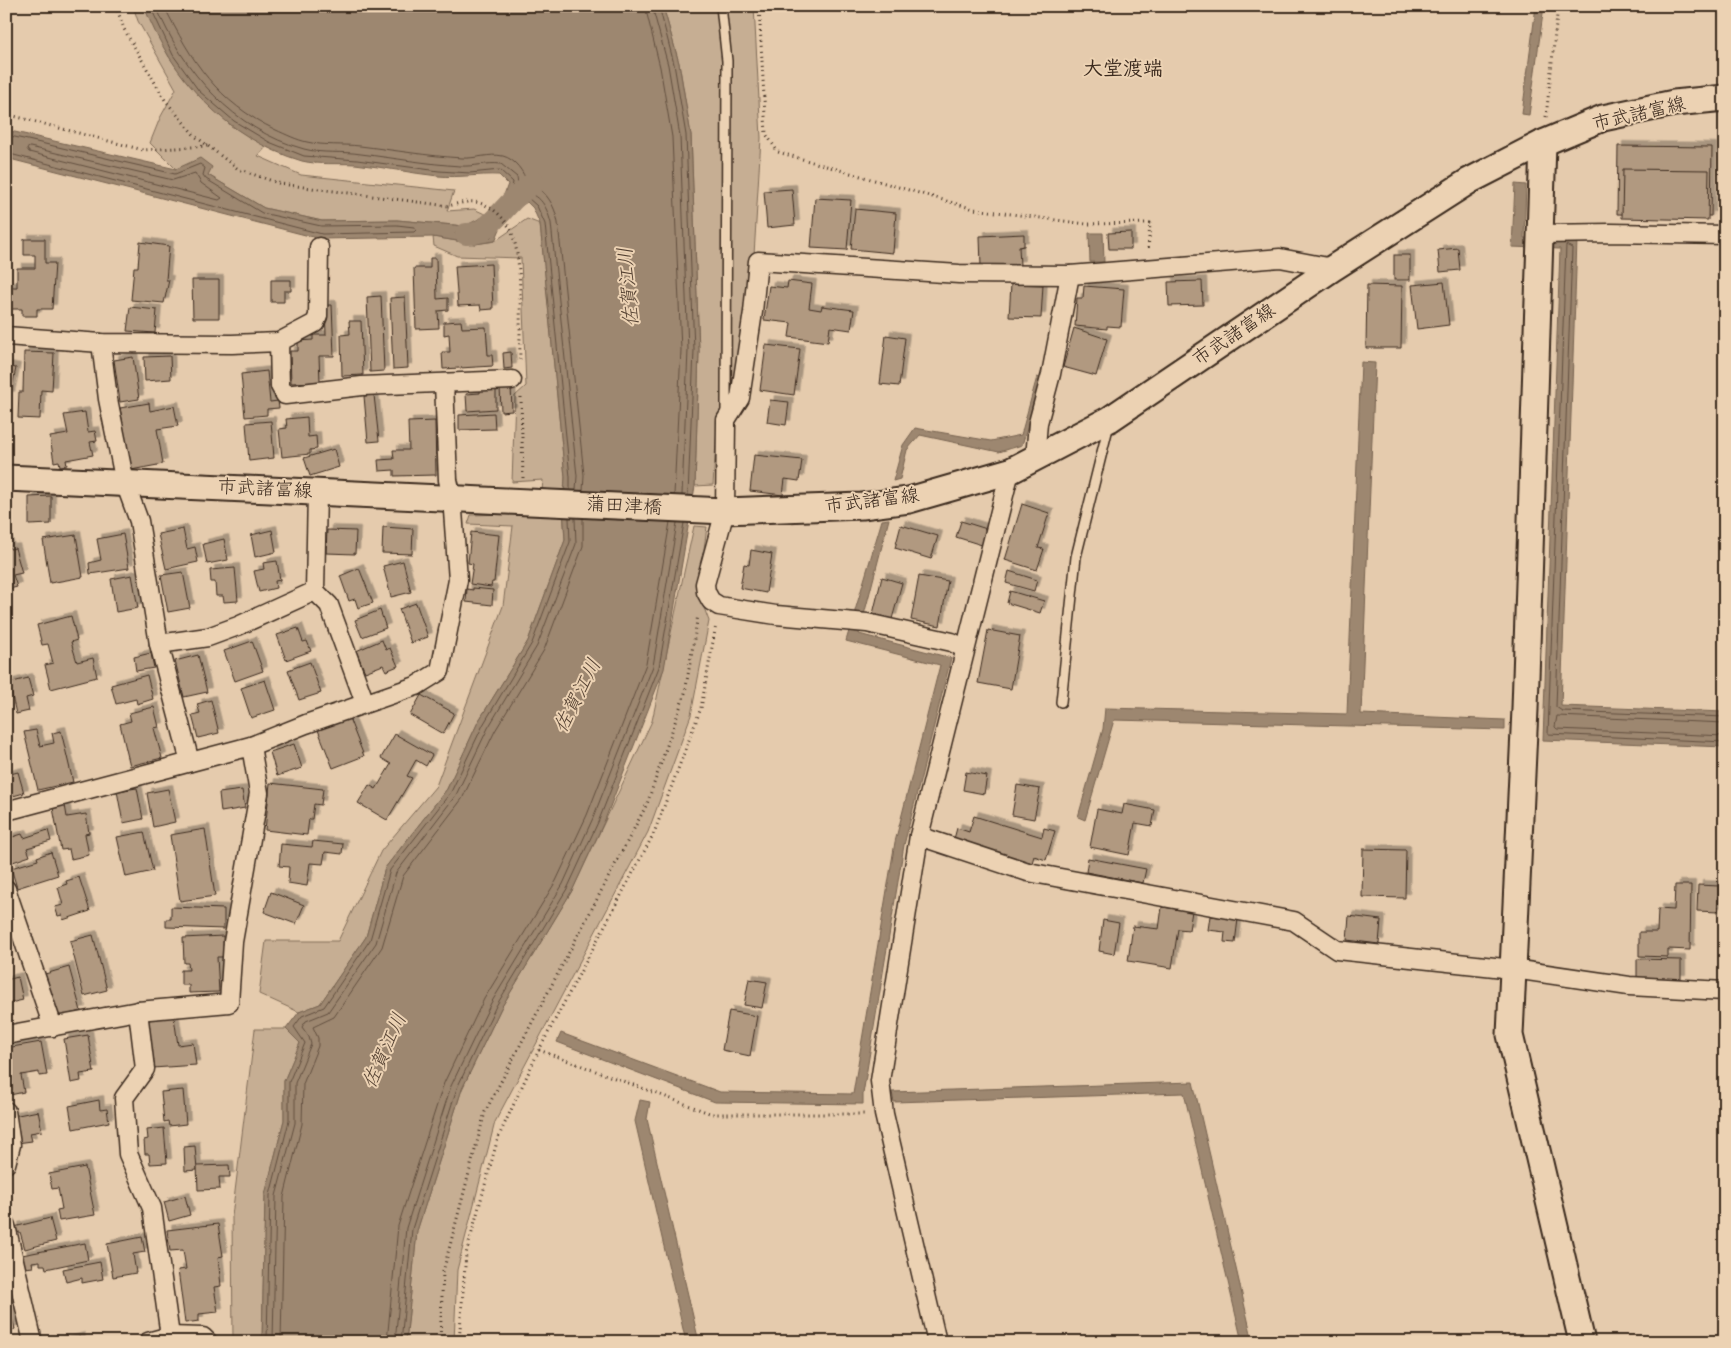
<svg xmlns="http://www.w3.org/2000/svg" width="1731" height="1348" font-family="Mynerve,'Klee One',sans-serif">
<defs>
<filter id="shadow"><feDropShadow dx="4.5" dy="-4.5" stdDeviation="0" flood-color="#0004"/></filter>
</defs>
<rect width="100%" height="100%" fill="#e5cbad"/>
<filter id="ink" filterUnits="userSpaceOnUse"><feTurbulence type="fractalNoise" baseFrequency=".02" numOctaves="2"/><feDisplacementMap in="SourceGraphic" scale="10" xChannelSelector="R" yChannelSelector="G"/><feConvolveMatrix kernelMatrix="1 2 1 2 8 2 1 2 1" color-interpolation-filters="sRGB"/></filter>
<g filter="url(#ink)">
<g fill="#c6ae93" stroke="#806c58">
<polygon points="133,6 144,6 169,57 231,126 267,146 258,156 301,175 454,191 447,211 474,209 487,215 465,226 397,220 322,221 264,208 208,175 176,169 150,143 160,118 176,89 138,21"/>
<polygon points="663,6 754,6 761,138 754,255 735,396 718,414 713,485 695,486 699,351 691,135 679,63"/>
<polygon points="527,219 540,224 565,477 563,508 565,540 528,641 478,722 447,789 385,868 366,937 320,1004 299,1012 259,994 266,941 338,941 381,851 436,786 503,606 513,526 468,524 471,515 540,513 543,480 512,482 515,396 526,386 521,258 457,256 434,246 433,237 475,244 495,241"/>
<polygon points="694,526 707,527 698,592 709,621 691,715 648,832 495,1122 457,1270 454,1342 406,1342 417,1231 462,1089 501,1008 573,889 652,721"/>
<polygon points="255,1029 286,1029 300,1043 284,1081 284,1120 265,1195 262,1342 233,1342 232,1216"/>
</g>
<g fill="#9d8770" stroke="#76624f">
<path d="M144 6H663L679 63 691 135 699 351 695 486 664 669 604 822 573 889 501 1008 462 1089 417 1231 406 1342H262L265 1195 284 1120V1081L300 1043 286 1029 299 1012 320 1004 366 937 385 868 447 789 478 722 528 641 565 540 563 508 565 477 540 224 533 208 527 202 518 208 504 195 508 184 499 175C478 174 459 178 438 176 410 173 383 167 355 164 338 163 318 165 302 161 227 139 171 78 144 6Z"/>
<polygon points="1536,6 1544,6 1529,115 1522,114"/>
<polygon points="6,130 176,169 200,158 212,167 208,175 264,208 322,221 397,220 465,226 487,215 500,229 495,241 475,244 433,237 321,239 6,158"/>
<polygon points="1515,184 1526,185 1524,238 1577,240 1561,706 1725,712 1725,747 1543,740 1560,249 1512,247"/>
<polygon points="1089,233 1103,233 1104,262 1090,262"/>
<polygon points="1361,362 1375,363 1361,714 1505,720 1505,730 1114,720 1085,820 1078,817 1103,729 1105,708 1347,714"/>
<polygon points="1037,377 1042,379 1022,445 999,452 920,435 907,450 900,479 893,481 903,445 915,428 991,441 1021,435"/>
<polygon points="889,519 859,634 951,658 904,845 863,1094 863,1104 715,1102 557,1042 561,1033 720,1092 853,1094 895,842 940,665 846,641 882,520"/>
<polygon points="1193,1082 1253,1342 1242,1342 1184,1093 894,1102 892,1092"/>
<polygon points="640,1100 650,1102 647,1119 699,1342 686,1342 635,1121"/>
</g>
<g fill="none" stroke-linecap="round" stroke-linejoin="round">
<g stroke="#624f3f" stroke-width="1">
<polyline points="150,6 173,55 199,91 234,121 269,142 304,156 357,160 439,171 470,173 500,170 513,182 511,195 518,201 528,198 537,206 545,224 570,477 570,490"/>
<path d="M156 6C183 72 234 130 304 149 322 154 343 151 361 154 394 158 427 164 460 166 474 167 487 162 501 164L517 177 519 192C539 192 546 204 551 223L577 476 576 490"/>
<path d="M164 6C192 62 217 102 276 130 285 134 297 140 307 142 324 146 343 144 360 146 394 150 428 156 462 158 475 159 489 153 503 156 515 159 524 172 527 183 545 188 555 205 558 223L584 475 583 491"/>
<polyline points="645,6 660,67 672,137 681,350 674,495"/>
<polyline points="652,6 668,65 680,136 688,350 682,495"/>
<polyline points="659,6 674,64 686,135 694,350 688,496"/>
<polyline points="6,135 175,174 200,164 205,168 203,175 206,179 262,213 321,226 397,225 414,227 416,230 414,232 322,234 6,153"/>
<polygon points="30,147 173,180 195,173 201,183 222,198 219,200 29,152 27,149"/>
<polygon points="485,221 494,229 491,237 475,239 455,234 457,231 467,231"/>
<polyline points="1725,717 1562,711 1556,707 1572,248 1566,245 1548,734 1725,742"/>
<polyline points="1725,723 1557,716 1555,727 1557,729 1725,736"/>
<polyline points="267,1342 270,1195 289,1121 289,1082 305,1043 294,1027 302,1016 324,1007 370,940 390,870 451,792 483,725 532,643 570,542 569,518"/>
<polyline points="273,1342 276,1196 295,1123 295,1083 311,1044 309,1037 302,1027 306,1021 328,1012 376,943 396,873 456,795 488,728 537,646 576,544 575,518"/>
<polyline points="281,1342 284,1197 302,1124 303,1084 318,1046 318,1038 313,1027 334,1017 382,947 403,876 462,799 495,731 544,650 583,546 583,518"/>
<polyline points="387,1342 398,1226 444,1083 484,999 556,881 587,815 646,664 670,522"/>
<polyline points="395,1342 406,1228 451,1086 491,1003 563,884 593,818 653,666 677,523"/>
<polyline points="401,1342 412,1229 457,1088 496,1006 568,887 599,820 659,667 684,523"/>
</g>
<path stroke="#9d8770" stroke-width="22" d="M466 234C485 235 498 215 510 203 517 195 526 189 534 182"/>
</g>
<g fill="#b19980" stroke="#3b2a1e" filter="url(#shadow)">
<polygon points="1618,146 1712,147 1711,216 1617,214"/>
<polygon points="1623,169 1709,170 1708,220 1622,218"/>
<polygon points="792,189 795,225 767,228 764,191"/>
<polygon points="815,198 851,200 847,250 811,248"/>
<rect x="1721" y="204" width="4" height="19"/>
<polygon points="855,209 896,213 893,253 851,249"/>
<polygon points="1131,232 1131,249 1109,249 1108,233"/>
<polygon points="1024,234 1024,246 1019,247 1020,265 981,267 980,236"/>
<polygon points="24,239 45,239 45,263 55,263 52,309 37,309 37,316 22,316 22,309 8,309 8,287 17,287 17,268 35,268 35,255 24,255"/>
<polygon points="140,242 169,246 166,280 169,280 164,303 131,300 134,267 138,267"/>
<polygon points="1458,248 1460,270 1440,272 1438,250"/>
<rect x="1394" y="255" width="16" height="25"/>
<polygon points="430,258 436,258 437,299 448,298 448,310 438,311 439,328 416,329 414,268 430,268"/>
<polygon points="491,264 493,309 481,310 480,305 458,306 455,266"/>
<polygon points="192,280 219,280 219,318 193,318"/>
<polygon points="271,280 291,280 291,291 284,291 284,302 271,302"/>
<polygon points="788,281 812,284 809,308 821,310 822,306 854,310 851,330 830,327 828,342 789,337 791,323 764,320 769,286 787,288"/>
<polygon points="1202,281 1203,305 1169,306 1168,282"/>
<polygon points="1444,282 1449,325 1417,329 1412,285"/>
<polygon points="1011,284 1043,285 1041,318 1009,317"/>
<polygon points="1367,285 1402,286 1401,348 1366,348"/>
<polygon points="1084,286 1124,289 1121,327 1107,326 1107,329 1075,326 1077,298 1083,298"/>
<polygon points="381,296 384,371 370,372 367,297"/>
<polygon points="405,297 408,368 393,369 390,298"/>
<polygon points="325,305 332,305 334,356 319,356 320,382 291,383 290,351 298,351 298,341 313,340 313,335 326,335"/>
<polygon points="130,307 157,310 155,333 127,331"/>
<polygon points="349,321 361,321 363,375 342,376 341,335 350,334"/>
<polygon points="461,321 462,328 486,327 488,355 492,355 493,366 443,369 442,352 450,352 449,334 444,335 444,322"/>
<polygon points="1074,328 1107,339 1096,376 1063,367"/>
<polygon points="886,335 905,338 899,386 880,384"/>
<polygon points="766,345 800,349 794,395 760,390"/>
<polygon points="24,352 54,353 52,391 41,390 40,419 18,418 19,392 23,392"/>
<polygon points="511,352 512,368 504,369 503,353"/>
<polygon points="170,356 171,379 145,381 144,357"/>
<polygon points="133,357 139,399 120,402 114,360"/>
<polygon points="6,366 16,368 10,396 6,395"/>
<polygon points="267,371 270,402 278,401 279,408 267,409 267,415 245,417 241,374"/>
<polygon points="511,386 512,411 501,412 500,387"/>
<polygon points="496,388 496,409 467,411 466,394 480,393 480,389"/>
<polygon points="374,395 379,441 368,442 364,396"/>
<polygon points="770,400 789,402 786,425 767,422"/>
<polygon points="149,403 150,411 174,406 178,426 157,429 163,464 131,470 120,408"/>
<polygon points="85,412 88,432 95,431 97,441 90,442 93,455 66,460 67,465 60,466 59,461 54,462 50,437 68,434 64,415"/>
<polygon points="494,413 495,429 459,430 459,415"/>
<polygon points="307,417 308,437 316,436 317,449 310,450 310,454 282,457 279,429 287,428 286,419"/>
<polygon points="271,421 274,458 249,461 246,423"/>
<polygon points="435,421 436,475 394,476 394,470 379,471 378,460 394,459 393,450 409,450 408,422"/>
<polygon points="334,449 339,467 310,476 304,458"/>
<polygon points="754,455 802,460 799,481 785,479 783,495 750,491"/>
<polygon points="51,496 51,524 29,525 29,497"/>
<polygon points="1022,504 1049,513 1038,548 1044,549 1037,570 1005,560"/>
<polygon points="961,521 990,530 985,546 956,537"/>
<polygon points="901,525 938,536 931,559 895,548"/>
<polygon points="383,527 413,529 412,554 382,553"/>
<polygon points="183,529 187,549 195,547 198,562 166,569 158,534"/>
<polygon points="272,530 276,552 255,557 251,535"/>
<polygon points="327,530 356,531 355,554 326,553"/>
<polygon points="471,532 499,535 494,582 492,582 491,587 470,584 473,564 468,563"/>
<polygon points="123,534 129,568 90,574 89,563 101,560 97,539"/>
<polygon points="76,535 83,577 50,583 43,540"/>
<polygon points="6,537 10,549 15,548 22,573 13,575 17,587 6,590"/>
<polygon points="224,539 228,560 207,564 203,544"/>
<polygon points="751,550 772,554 766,593 740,588 744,564 749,565"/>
<polygon points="277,561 280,580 275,581 276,588 259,592 254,571 264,569 263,563"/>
<polygon points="403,561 411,592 391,597 383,566"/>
<polygon points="235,568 238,601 224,602 223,596 216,596 215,582 211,582 210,570"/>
<polygon points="359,568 373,603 358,608 355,599 349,601 340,576"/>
<polygon points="1009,571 1037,580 1034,591 1006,583"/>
<polygon points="183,572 190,608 168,612 161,575"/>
<polygon points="132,575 138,608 116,612 111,579"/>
<polygon points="919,576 948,581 940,626 911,620"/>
<polygon points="882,577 902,583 892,619 873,614"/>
<polygon points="473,588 493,590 492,605 466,602 467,589 473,590"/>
<polygon points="1010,591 1044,601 1040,613 1007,603"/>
<polygon points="416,603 428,637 411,643 399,609"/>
<polygon points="380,610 386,628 362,637 355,620"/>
<polygon points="71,616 77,640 71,642 77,662 93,658 97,677 51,689 45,665 53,663 48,644 42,645 37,625"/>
<polygon points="298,628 303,642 307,641 311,651 286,660 277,635"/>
<polygon points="988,630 1020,636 1011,689 978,683"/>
<polygon points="382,640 386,650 390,648 398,666 386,671 383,665 365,672 356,651"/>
<polygon points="252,641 263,671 235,681 224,651"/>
<polygon points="151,653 154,668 136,671 134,657"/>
<polygon points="198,655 207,692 184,697 175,661"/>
<polygon points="310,662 321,693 299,700 288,670"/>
<polygon points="147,675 153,699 137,704 136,699 116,704 111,685"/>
<polygon points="28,678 33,696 26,698 29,711 16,714 9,683"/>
<polygon points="265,680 275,710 251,718 241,688"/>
<polygon points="421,695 454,713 443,734 410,715"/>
<polygon points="211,700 219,733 198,738 192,715 200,713 197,704"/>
<polygon points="154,707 159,727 154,728 162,758 130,766 120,724 131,721 129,713"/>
<polygon points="349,718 364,756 333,768 318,730"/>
<polygon points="36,730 40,746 54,743 52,733 61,731 73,782 38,790 24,732"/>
<polygon points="395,734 432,755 426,766 416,760 407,776 412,778 387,820 358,803 369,785 376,789 391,764 381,758"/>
<polygon points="294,744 302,768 277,776 270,752"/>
<polygon points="18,772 24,793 6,798 6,775"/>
<polygon points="966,772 987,776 984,794 963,790"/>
<polygon points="270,783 323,789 321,805 314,804 312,819 309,819 307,835 265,830"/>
<polygon points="1017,785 1040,789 1034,819 1012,815"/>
<polygon points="137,788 143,819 123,823 117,791"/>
<polygon points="168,789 175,822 153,827 147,793"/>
<polygon points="242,790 245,808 221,812 219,793"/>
<polygon points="1124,804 1155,810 1152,826 1135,823 1129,855 1090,847 1097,809 1122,814"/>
<polygon points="65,805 67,817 86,814 89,833 85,834 89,855 71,859 69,849 61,850 53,808"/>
<polygon points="974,816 1042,837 1044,828 1055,831 1046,860 1034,856 1032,863 954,839 957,828 969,832"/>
<polygon points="205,829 215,896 180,901 170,835"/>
<polygon points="48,830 51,841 27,848 30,856 10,863 6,851 6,839 22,834 24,838"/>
<polygon points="144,832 153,871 126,877 117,837"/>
<polygon points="313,841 343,844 342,854 325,852 323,864 310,863 307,886 288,883 289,867 279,866 281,844 312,847"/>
<polygon points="1363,849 1406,850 1405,898 1362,897"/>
<polygon points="51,852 58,875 17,888 11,868 38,860 37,857"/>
<polygon points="1088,858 1146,869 1143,883 1086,872"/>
<polygon points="79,877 90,911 63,920 62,915 58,916 55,907 63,905 58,887 67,884 66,881"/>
<polygon points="1675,885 1691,885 1690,950 1668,949 1668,957 1639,956 1639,932 1657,932 1658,909 1674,910"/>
<polygon points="1698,885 1719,886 1718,912 1697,911"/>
<polygon points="271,892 304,905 296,924 264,912"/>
<polygon points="171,907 224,909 224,929 166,927 166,919 171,919"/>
<polygon points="1162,907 1192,911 1189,930 1178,929 1172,968 1128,961 1133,926 1159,929"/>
<polygon points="1210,916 1238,919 1235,943 1224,942 1225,932 1208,930"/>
<polygon points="1349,916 1381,920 1379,944 1347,940"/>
<polygon points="1103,920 1119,923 1114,954 1099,951"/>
<polygon points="93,935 107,990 84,996 70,941"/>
<polygon points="223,936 224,957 217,957 219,992 189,993 189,985 181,985 181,970 189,970 188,963 184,963 183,938"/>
<polygon points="1637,959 1681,960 1681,979 1637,979"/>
<polygon points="69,967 81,1011 57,1017 45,974"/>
<polygon points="18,977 23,1000 6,1004 6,980"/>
<polygon points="749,979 767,982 762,1008 744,1005"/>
<polygon points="729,1011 757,1016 750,1056 722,1050"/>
<polygon points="174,1017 178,1045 193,1043 196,1065 153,1068 146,1020"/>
<polygon points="88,1035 94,1072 80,1074 81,1081 71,1083 64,1039"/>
<polygon points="41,1042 47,1075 39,1076 39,1072 21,1075 24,1092 10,1095 6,1076 6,1062 8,1062 6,1048"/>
<polygon points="183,1090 186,1124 169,1126 168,1121 164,1122 161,1092"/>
<polygon points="99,1100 100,1110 107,1109 109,1122 73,1129 69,1106"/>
<polygon points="38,1111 42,1131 30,1133 32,1141 17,1143 13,1116"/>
<polygon points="164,1128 167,1163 150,1164 149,1154 145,1154 144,1140 148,1139 147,1130"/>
<polygon points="195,1146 197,1170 185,1171 184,1147"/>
<polygon points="229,1165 230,1177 219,1177 220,1189 198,1190 197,1166"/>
<polygon points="85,1167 95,1215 59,1221 57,1210 62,1209 58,1188 52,1189 49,1174"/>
<polygon points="185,1196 190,1215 169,1221 164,1202"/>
<polygon points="50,1218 56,1241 25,1249 20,1232 15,1233 14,1227"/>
<polygon points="218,1224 223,1256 218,1257 221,1286 214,1287 218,1312 199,1314 199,1321 185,1323 178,1270 186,1269 183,1250 170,1251 167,1230"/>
<polygon points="142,1237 145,1252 133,1254 136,1273 113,1277 107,1244"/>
<polygon points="85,1243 88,1260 46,1269 45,1265 40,1265 40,1261 32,1262 33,1267 25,1268 22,1255"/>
<polygon points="100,1262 103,1279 82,1283 82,1278 66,1282 63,1269"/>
<polygon points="8,1304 15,1329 6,1332 6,1305"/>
<polygon points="80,1337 81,1342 62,1342"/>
</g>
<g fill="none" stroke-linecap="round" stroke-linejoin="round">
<defs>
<g id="lane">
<polyline points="721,6 727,61 726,416"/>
<polyline points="1061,702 1076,557 1109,424"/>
</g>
<g id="street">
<polyline points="1540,234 1611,233 1725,235"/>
<polyline points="6,336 101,343 232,344 279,342 315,323 318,316 319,247"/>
<polyline points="279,342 280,386 285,395 362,386 512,380"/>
<polyline points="101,343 108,399 125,483 139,521 159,644 190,762"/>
<polyline points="1035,458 1038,423 1051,374 1070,275"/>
<polyline points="317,492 315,591 329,605 365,703"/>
<polyline points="159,644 208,637 238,626 315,591"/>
<polyline points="965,649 952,642 867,623 776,615 719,606 711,601 706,592 705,584 725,511 726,420 740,398 753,312 758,261 959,274 1070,275 1280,258 1333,268"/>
<polyline points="6,811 251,746 306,724 416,686 440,671 458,580 452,497 448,480 444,383"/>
<polyline points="919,836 1028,872 1294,921 1337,950 1513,969 1629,986 1725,991"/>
<polyline points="6,889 53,1027"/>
<polyline points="138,1011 145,1069 124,1098 128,1154 152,1208 170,1336 148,1342"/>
<polyline points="6,1035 138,1011 229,1003 233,942 259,793 251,746"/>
<polyline points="6,1111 11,1145 6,1164"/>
<polyline points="6,1226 33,1342"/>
<polyline points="170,1336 203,1337 208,1342"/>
<polyline points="937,1342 884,1114 880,1081 919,836 1010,471"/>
</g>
<g id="secondary">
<polyline points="1543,143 1525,709 1510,1035 1582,1342"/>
<polyline points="6,478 725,511 862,506 909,500 1010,471 1110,419 1333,268 1469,181 1543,143 1603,118 1674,103 1725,98"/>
</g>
</defs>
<use href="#lane" stroke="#3b2a1e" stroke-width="12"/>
<use href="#street" stroke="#3b2a1e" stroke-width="21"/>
<use href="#secondary" stroke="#3b2a1e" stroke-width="29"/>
<g stroke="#3b2a1e" stroke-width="3" stroke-dasharray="1 4" stroke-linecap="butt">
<path d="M116 6 124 29 165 100 195 136 238 169 281 184 448 206C456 204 467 201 475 202 490 204 506 218 512 233 524 267 519 326 520 363"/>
<polyline points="759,6 766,134 778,152 974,209 1086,224 1150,223 1148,251"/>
<polyline points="6,114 143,150 208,146"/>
<polyline points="1546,117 1558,6"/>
<polyline points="521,397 523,478"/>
<polyline points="539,1050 712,1114 865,1114"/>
<polyline points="440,1342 443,1272 485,1112 647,804 685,693 698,615"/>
<polyline points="459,1342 466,1254 498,1138 539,1050 654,833 701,708 716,625"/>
</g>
<use href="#lane" stroke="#ecd2b3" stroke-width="9"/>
<use href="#street" stroke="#ecd2b3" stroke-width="18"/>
<use href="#secondary" stroke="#ecd2b3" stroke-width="25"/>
</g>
</g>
<g text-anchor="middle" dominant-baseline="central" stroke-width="4" stroke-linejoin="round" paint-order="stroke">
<g font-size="19" fill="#3b2a1e" stroke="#ecd2b3">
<text transform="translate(1639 114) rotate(-13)">市武諸富線</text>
<text transform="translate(1234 335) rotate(-34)">市武諸富線</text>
<text transform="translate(265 489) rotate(3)">市武諸富線</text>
<text transform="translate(872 501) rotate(-7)">市武諸富線</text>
<text transform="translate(624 506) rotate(3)">蒲田津橋</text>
</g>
<g font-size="20" font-weight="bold" fill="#3b2a1e" stroke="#ecd2b3">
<text x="1123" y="69">大堂渡端</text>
</g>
<g font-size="20" font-style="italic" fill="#544132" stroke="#ecd2b3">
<text transform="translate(629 287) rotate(-95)">佐賀江川</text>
<text transform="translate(578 696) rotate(-63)">佐賀江川</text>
<text transform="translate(385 1051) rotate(-66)">佐賀江川</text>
</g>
</g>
<rect width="1731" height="1348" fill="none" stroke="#ecd2b3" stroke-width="25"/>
<rect x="12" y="12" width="1706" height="1323" fill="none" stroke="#3b2a1e" stroke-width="2" filter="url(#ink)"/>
</svg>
